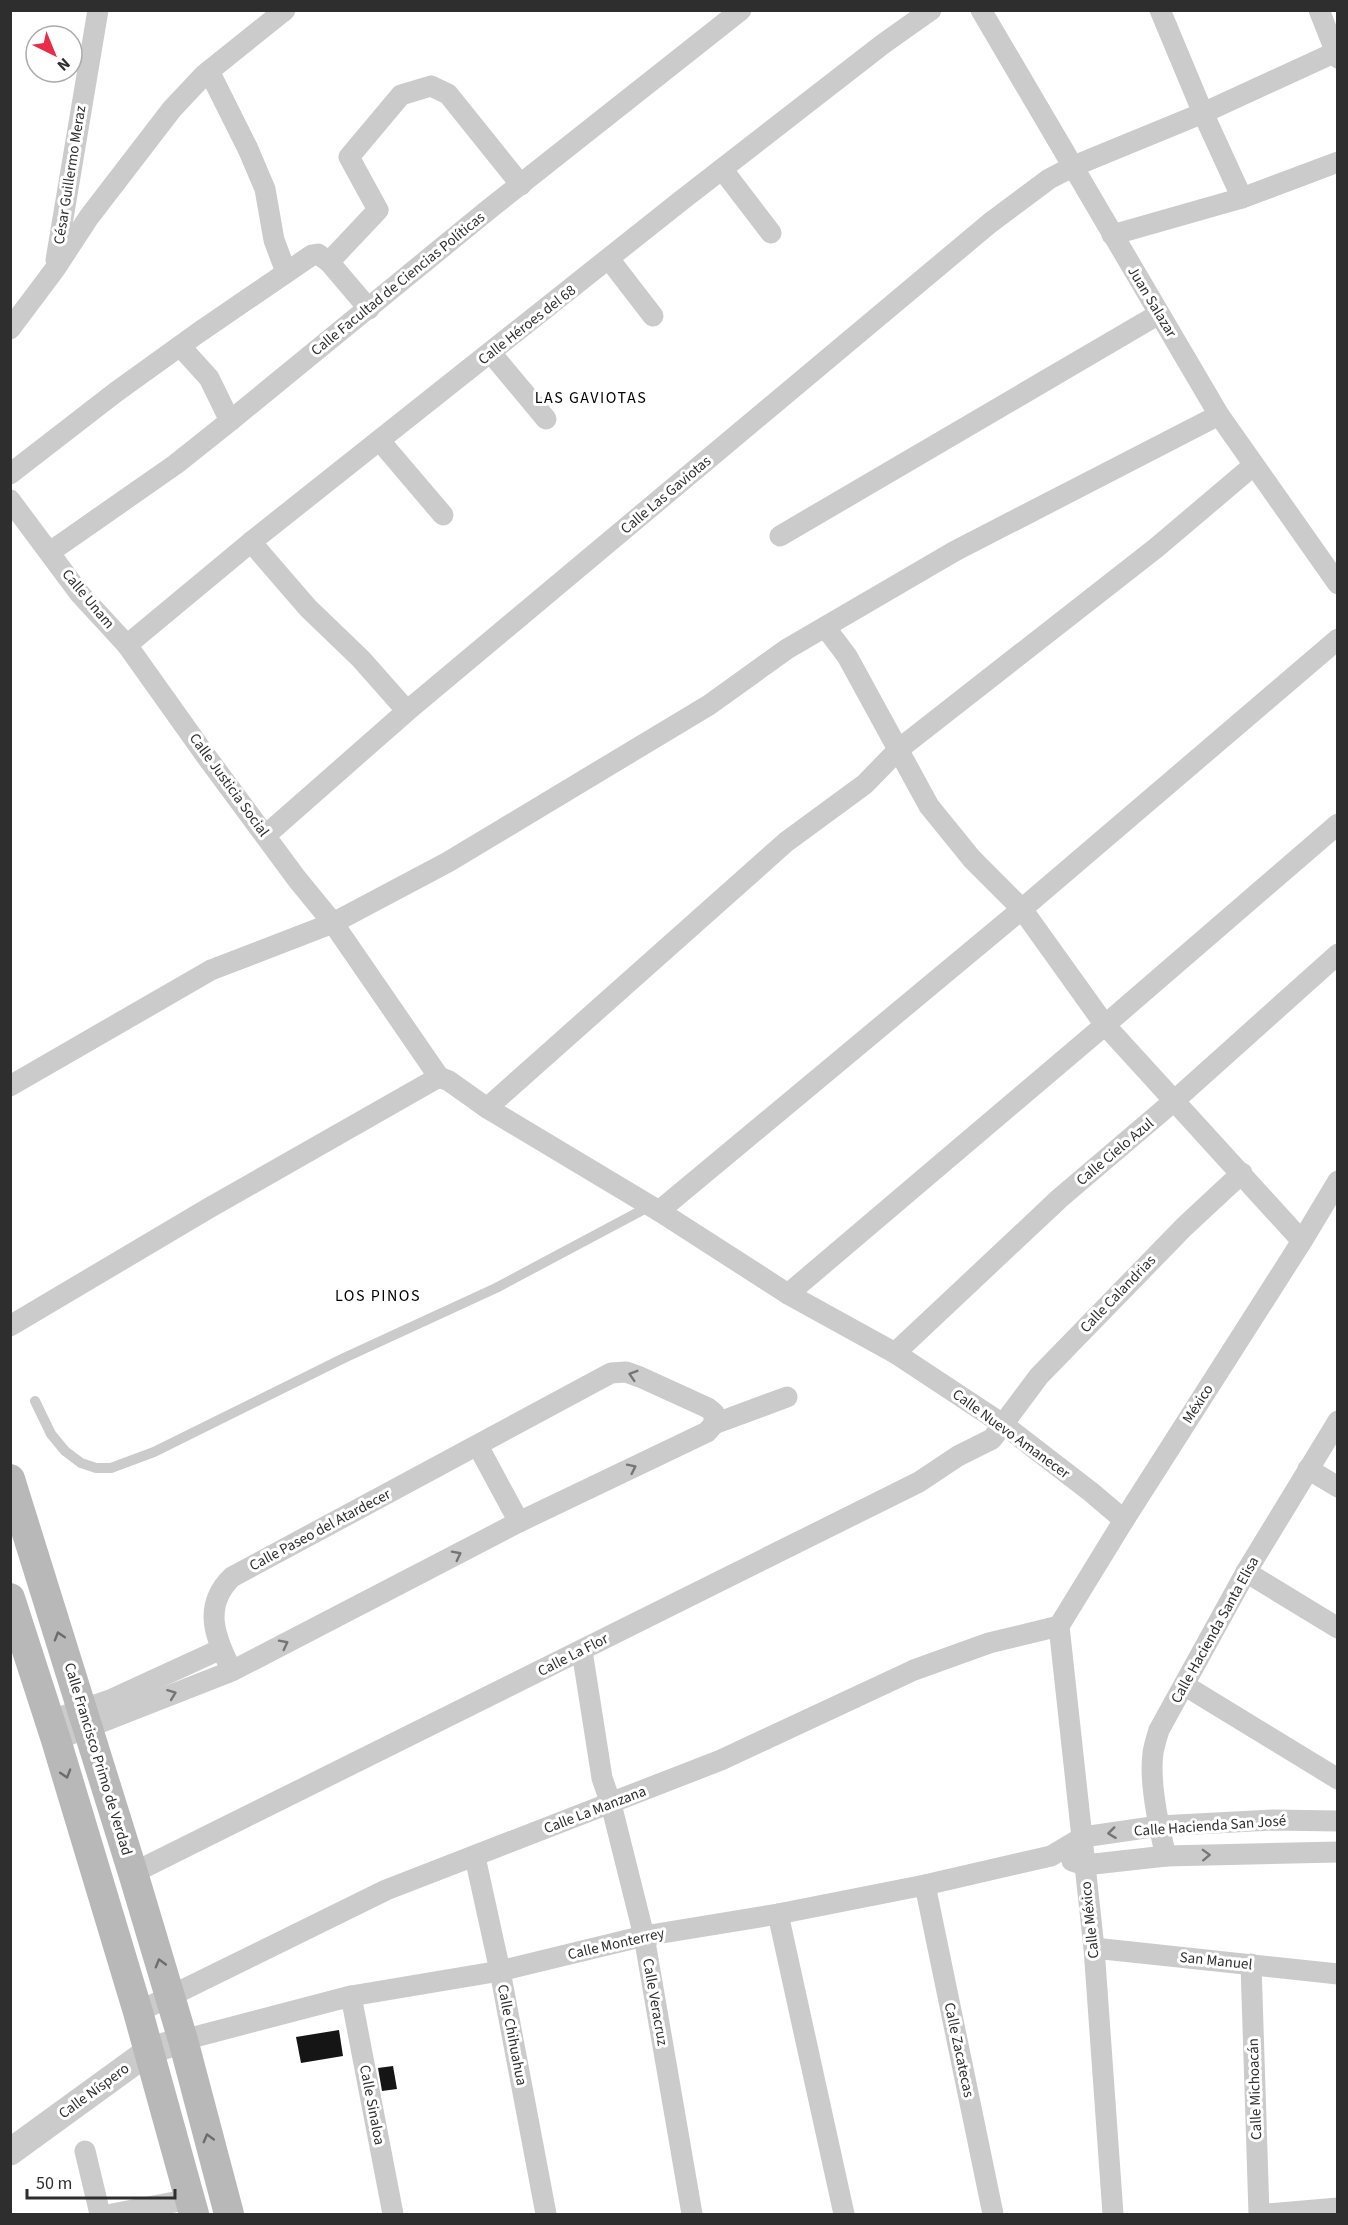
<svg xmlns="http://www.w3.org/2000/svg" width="1348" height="2225" font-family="'Source Sans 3',sans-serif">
<rect width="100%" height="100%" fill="#fff"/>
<g fill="#151515">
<polygon points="339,2030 343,2056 301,2063 296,2037"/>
<polygon points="393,2066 397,2089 382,2091 378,2068"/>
</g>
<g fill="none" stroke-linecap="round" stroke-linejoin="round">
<polyline stroke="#cbcbcb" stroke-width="10" points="35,1401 51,1434 65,1451 81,1463 96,1468 111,1468 154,1452 344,1358 496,1288 650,1206"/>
<g stroke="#cbcbcb" stroke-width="21">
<polyline points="981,10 1219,415 1338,584"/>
<polyline points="1160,10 1203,113 1242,198"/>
<polyline points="1319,10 1338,58"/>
<polyline points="209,71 248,149 265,189 274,240 286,272"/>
<polyline points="722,169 771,233"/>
<polyline points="1112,235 1242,198 1338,162"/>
<polyline points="609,259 653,316"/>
<polyline points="56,260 98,10"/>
<polyline points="329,262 378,210 349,157 401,95 431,86 448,94 521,185"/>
<polyline points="10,329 55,269 89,217 172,109 204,75 285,10"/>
<polyline points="180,346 209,378 230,421"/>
<polyline points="491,353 546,419"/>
<polyline points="380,441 443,515"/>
<polyline points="10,474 116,392 198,333 312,255 318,254 329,262 369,309"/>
<polyline points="10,500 80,594 127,645 206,756 297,879 333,923 439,1077 449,1081 487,1108 659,1211 788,1294 895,1353 1004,1425 1091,1492 1124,1520"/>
<polyline points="780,536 1159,314"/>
<polyline points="251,542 308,608 361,659 407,711"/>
<polyline points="50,552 176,464 230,421 488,210 741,10"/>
<polyline points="825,627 847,656 929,806 972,859 1022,909 1105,1025 1302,1241"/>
<polyline points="127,645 251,542 682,200 883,44 931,10"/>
<polyline points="266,835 407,711 990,223 1049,179 1074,166 1203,113 1338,51"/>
<polyline points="10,1086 211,970 333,923 448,862 709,705 787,649 955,551 1219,415"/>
<polyline points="487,1108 786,842 865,784 899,749 1156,548 1254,465"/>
<polyline points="659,1211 1022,909 1338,639"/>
<polyline points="788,1294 1105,1025 1338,824"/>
<polyline points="10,1326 209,1208 439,1077"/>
<polyline points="895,1353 1060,1198 1174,1101 1338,954"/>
<polyline points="714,1424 787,1397"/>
<polyline points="478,1446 519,1522"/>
<polyline points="1308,1469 1338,1487"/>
<polyline points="1246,1572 1338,1628"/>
<polyline points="1059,1626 1094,1948 1113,2214"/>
<polyline points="1059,1626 1124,1520 1302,1241 1338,1181"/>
<polyline points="582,1651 602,1778 611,1804 644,1936 692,2214"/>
<polyline points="1184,1685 1338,1779"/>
<polyline points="49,1721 110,1700 221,1649"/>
<path d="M56 1740 232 1671 519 1522 707 1432 714 1424V1413L708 1408 640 1377 626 1372 611 1373 232 1577C202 1606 215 1638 232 1671"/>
<path d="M1166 1856C1159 1828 1149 1782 1153 1753 1154 1745 1157 1737 1159 1730L1246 1572 1338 1421"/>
<polyline points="475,1857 500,1971 546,2214"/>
<polyline points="1072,1861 1085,1865 1166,1856 1338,1852"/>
<polyline points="133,1873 919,1482 958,1456 992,1439 1039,1376 1184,1227 1242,1173"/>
<polyline points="925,1885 993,2214"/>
<polyline points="778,1914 844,2214"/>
<polyline points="1094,1948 1338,1974"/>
<polyline points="1251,1964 1259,2214"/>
<polyline points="351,1996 393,2214"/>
<polyline points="138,2012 386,1890 721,1760 914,1670 989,1643 1059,1626"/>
<polyline points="183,2040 351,1996 500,1971 644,1936 778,1914 925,1885 1051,1856 1083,1837 1159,1826 1273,1820 1338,1821"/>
<polyline points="85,2151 100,2214"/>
<polyline points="112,2214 190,2199"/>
<polyline points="1266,2214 1338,2208"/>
</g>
<polyline stroke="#cbcbcb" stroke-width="27" points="10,2152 149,2051 183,2040"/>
<g stroke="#b8b8b8" stroke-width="30">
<polyline points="10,1479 133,1873 183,2040 229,2214"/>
<polyline points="10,1598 56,1740 138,2012 194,2214"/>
</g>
</g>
<defs><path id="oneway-chevron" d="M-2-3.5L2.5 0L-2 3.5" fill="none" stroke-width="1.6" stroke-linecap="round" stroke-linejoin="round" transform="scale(1.5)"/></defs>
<g stroke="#757575">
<use href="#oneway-chevron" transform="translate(633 1375) rotate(-163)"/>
<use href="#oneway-chevron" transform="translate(632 1468) rotate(-26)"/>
<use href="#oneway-chevron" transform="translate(457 1555) rotate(-27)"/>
<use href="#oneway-chevron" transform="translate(284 1644) rotate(-27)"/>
<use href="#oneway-chevron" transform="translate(172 1694) rotate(-21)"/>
<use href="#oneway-chevron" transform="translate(1112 1833) rotate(173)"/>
<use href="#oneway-chevron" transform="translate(1206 1855) rotate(-2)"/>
</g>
<g stroke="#6c6c6c">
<use href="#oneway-chevron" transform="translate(59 1636) rotate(-107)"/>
<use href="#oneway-chevron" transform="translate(66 1774) rotate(73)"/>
<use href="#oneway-chevron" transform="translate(160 1963) rotate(-106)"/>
<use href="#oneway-chevron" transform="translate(208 2138) rotate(-105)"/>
</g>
<g text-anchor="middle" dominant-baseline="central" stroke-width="6" stroke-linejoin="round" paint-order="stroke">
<g font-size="15" fill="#2e2e2e" stroke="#fff">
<text transform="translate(70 175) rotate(-81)">César Guillermo Meraz</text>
<text transform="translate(398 284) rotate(-39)">Calle Facultad de Ciencias Políticas</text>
<text transform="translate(1152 302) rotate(59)">Juan Salazar</text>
<text transform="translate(527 325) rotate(-38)">Calle Héroes del 68</text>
<text transform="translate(666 495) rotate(-40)">Calle Las Gaviotas</text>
<text transform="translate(88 599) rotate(50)">Calle Unam</text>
<text transform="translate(229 785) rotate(54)">Calle Justicia Social</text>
<text transform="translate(1115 1152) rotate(-40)">Calle Cielo Azul</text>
<text transform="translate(1118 1294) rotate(-46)">Calle Calandrias</text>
<text transform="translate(1198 1404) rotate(-57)">México</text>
<text transform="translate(1011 1434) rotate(36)">Calle Nuevo Amanecer</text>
<text transform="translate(320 1530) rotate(-28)">Calle Paseo del Atardecer</text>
<text transform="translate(1215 1630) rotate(-61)">Calle Hacienda Santa Elisa</text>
<text transform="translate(573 1655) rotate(-27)">Calle La Flor</text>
<text transform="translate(98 1759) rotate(73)">Calle Francisco Primo de Verdad</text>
<text transform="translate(595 1810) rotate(-21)">Calle La Manzana</text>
<text transform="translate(1210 1826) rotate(-4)">Calle Hacienda San José</text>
<text transform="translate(1090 1920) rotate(-96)">Calle México</text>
<text transform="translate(616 1944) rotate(-13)">Calle Monterrey</text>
<text transform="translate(1216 1961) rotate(6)">San Manuel</text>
<text transform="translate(655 2002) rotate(80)">Calle Veracruz</text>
<text transform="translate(512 2035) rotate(79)">Calle Chihuahua</text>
<text transform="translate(959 2050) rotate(78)">Calle Zacatecas</text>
<text transform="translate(1255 2089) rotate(-92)">Calle Michoacán</text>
<text transform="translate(94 2091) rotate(-36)">Calle Níspero</text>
<text transform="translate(372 2105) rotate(79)">Calle Sinaloa</text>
</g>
<g font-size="16" letter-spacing="1.5" fill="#000" stroke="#fff">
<text x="591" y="398">LAS GAVIOTAS</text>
<text x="378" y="1296">LOS PINOS</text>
</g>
</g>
<rect width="1348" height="2225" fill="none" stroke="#2e2e2e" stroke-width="24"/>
<g transform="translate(54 54) rotate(137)"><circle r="28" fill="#ffffff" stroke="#ababab" stroke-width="1.5"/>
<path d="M0-4.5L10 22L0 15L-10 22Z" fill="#e92d49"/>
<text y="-9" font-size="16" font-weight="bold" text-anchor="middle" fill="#2e2e2e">N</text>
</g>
<path d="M27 2189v9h148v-9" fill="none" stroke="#2e2e2e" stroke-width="3"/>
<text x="36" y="2189" font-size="18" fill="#2e2e2e" stroke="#ffffff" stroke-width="4.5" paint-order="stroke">50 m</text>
</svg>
